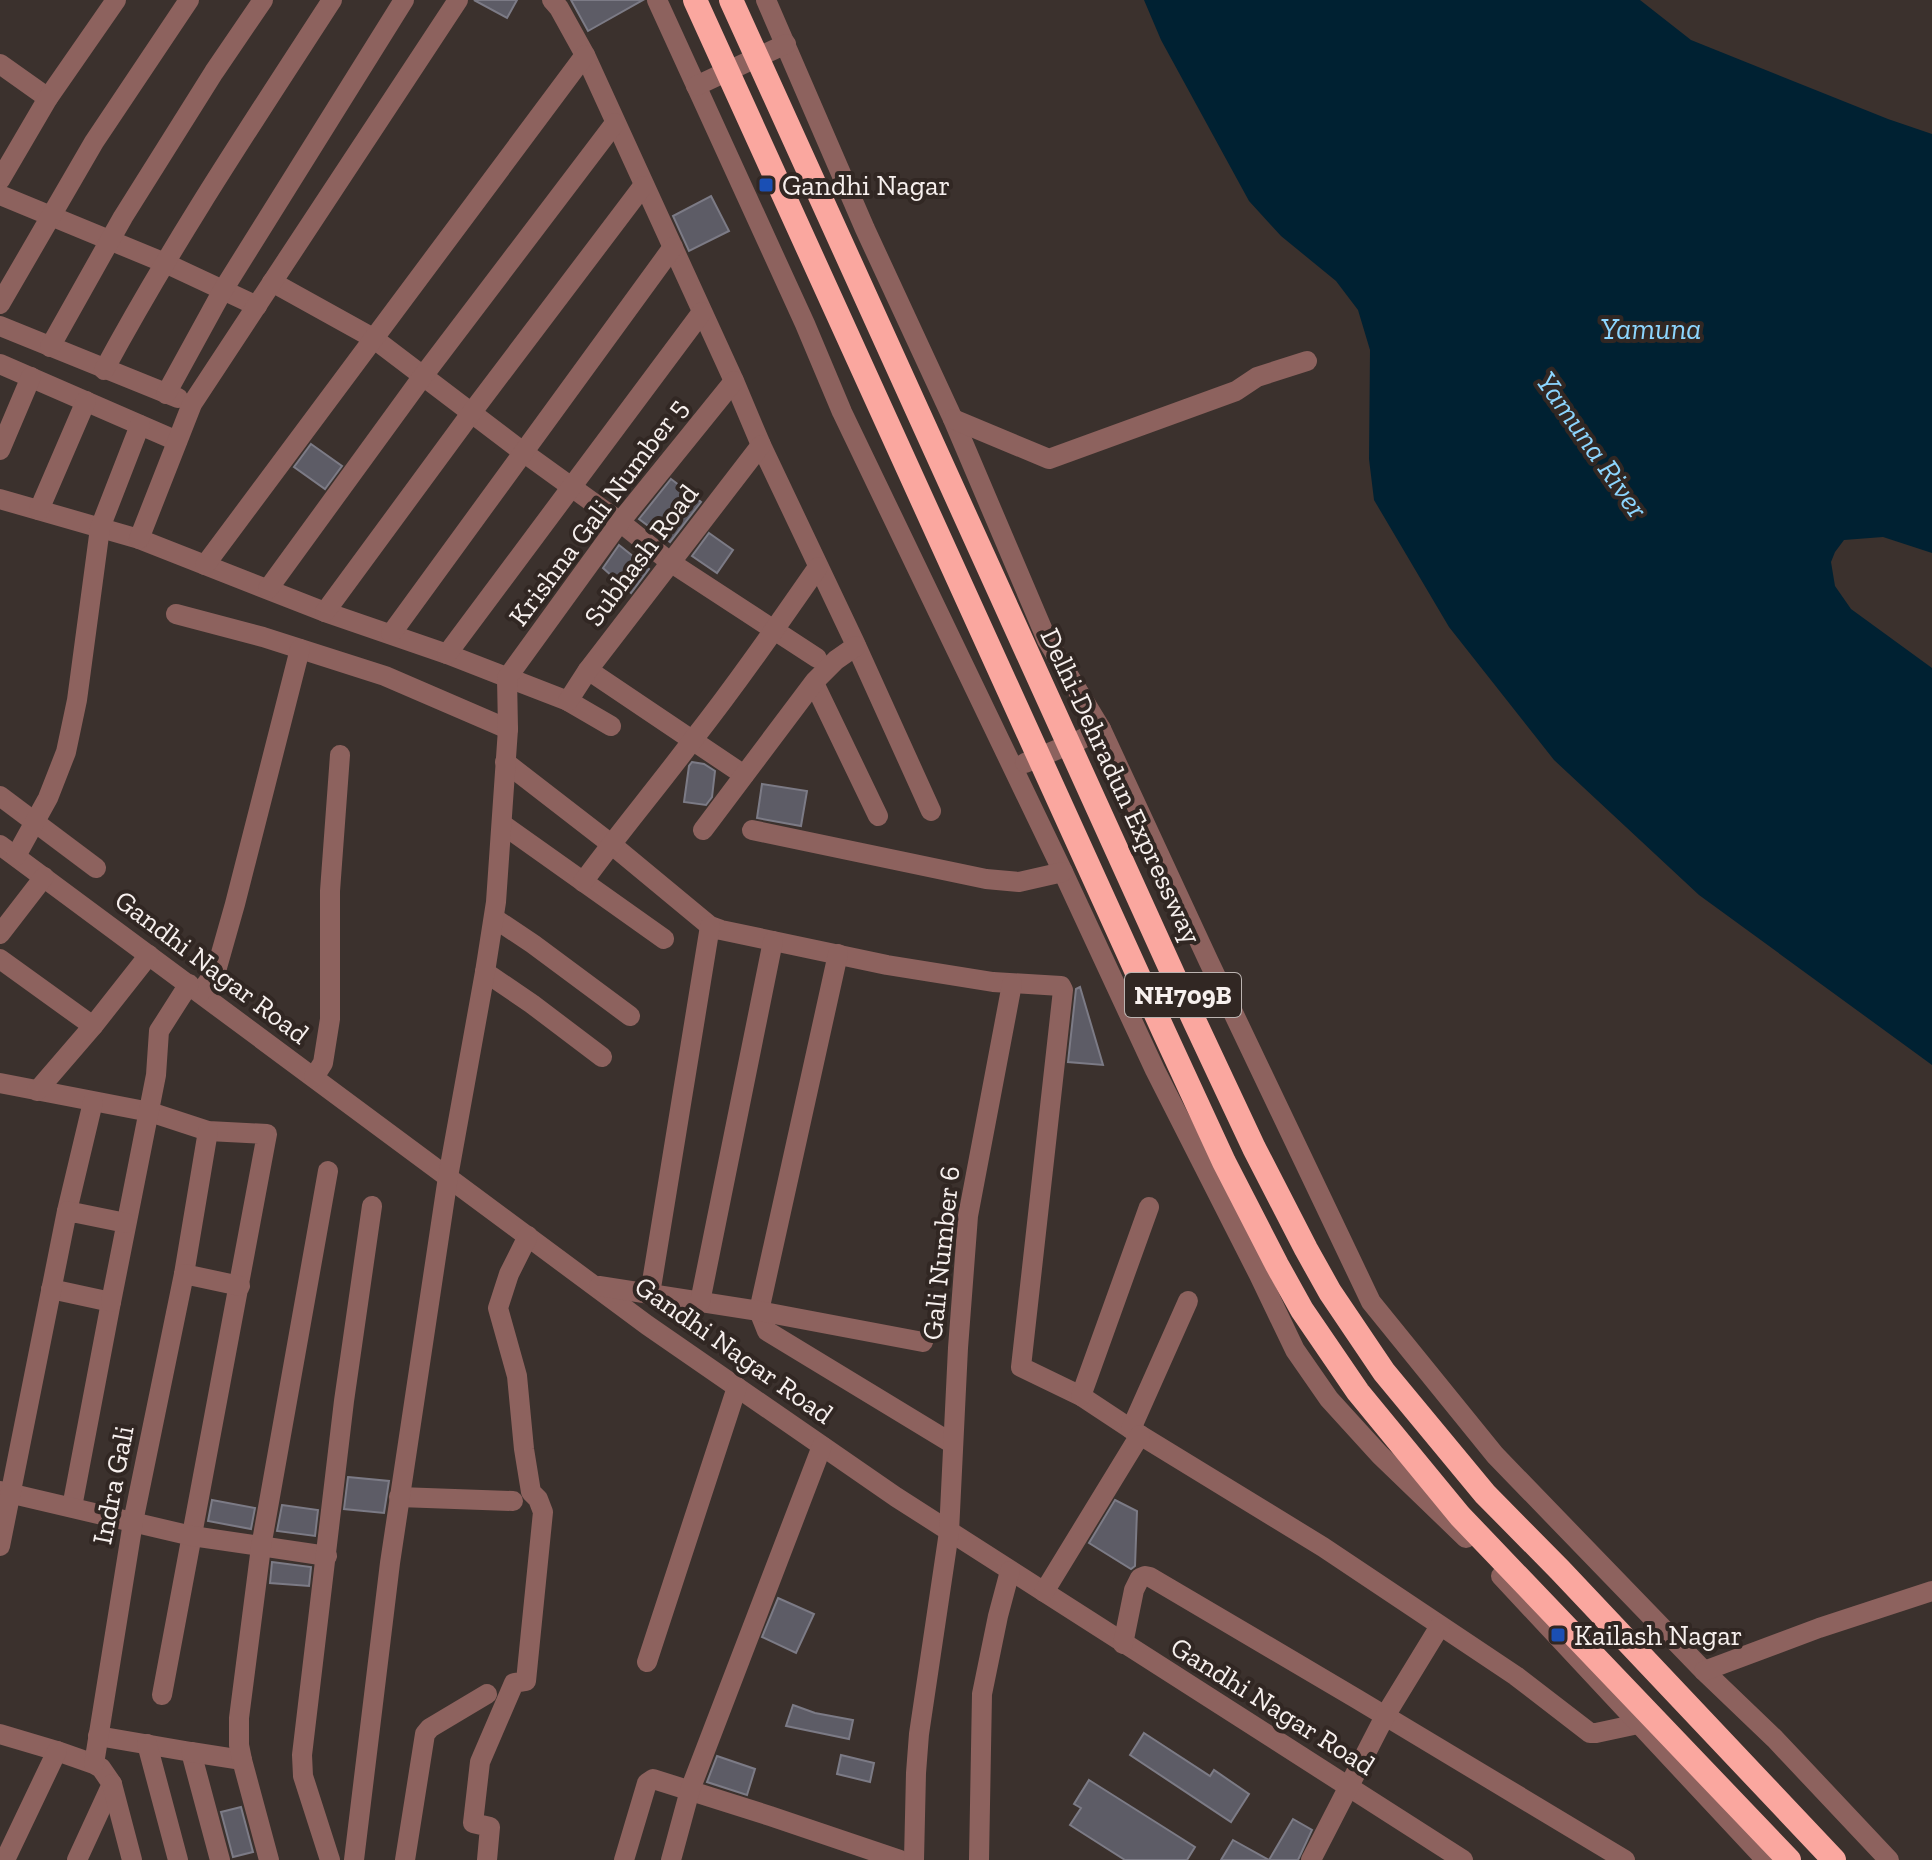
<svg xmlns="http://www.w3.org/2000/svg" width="1932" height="1860" font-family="'Zilla Slab',serif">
<rect width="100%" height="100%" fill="#3b312d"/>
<polygon fill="#002132" points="1144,0 1640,0 1691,40 1888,119 1932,134 1932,553 1883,537 1844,540 1835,552 1831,562 1835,586 1851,609 1932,668 1932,1065 1699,895 1554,760 1449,627 1374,500 1369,459 1370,350 1358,310 1336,281 1281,236 1249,201 1161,40"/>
<g fill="#5d5c66" stroke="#7c7b86" stroke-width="2">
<polygon points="474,0 517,0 507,18"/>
<polygon points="571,0 643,0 588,31"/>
<polygon points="711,196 729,231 689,251 673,216"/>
<polygon points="311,444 342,466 325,489 294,467"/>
<polygon points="671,479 701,502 670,542 639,519"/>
<polygon points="709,533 733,550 717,573 692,556"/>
<polygon points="619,545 649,569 631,593 603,568"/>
<polygon points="692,762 704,764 715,771 712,797 706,805 684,802 689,766"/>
<polygon points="762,784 807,791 801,826 757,818"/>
<polygon points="1080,987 1103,1065 1068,1062 1076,989"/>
<polygon points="348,1477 389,1481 384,1513 344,1509"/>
<polygon points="212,1500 255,1508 251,1529 208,1521"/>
<polygon points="1115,1500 1137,1511 1135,1566 1131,1569 1089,1543"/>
<polygon points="282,1505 318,1510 315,1536 277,1531"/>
<polygon points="272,1562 311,1567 309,1586 270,1583"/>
<polygon points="778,1598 814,1614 796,1653 762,1637"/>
<polygon points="793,1705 815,1713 853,1720 849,1739 786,1726"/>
<polygon points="1144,1733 1210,1776 1214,1770 1249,1794 1231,1822 1130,1755"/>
<polygon points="841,1755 874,1763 870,1782 837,1774"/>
<polygon points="717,1756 755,1769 747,1795 707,1782"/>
<polygon points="1089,1780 1195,1847 1187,1860 1125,1860 1070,1825 1081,1808 1074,1804"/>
<polygon points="241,1807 253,1852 233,1857 221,1812"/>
<polygon points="1293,1819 1312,1830 1298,1860 1269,1860"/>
<polygon points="1233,1840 1269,1860 1221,1860"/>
</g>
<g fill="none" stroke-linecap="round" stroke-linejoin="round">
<g stroke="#8d625e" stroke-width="20">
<polyline points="552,0 559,8 585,55 734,381 761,445 854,641 931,811"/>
<polyline points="657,0 805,324 842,412 1063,872 1155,1070 1259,1275 1295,1350 1329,1399 1380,1455 1466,1538"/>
<polyline points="766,0 865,229 953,419 1047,640 1101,729 1209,962 1371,1302 1495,1455 1704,1671 1775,1739 1889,1860"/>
<polyline points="0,64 48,98"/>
<polyline points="696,86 786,44"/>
<polyline points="0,180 48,98 116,0"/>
<polyline points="0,195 165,263 257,306"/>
<polyline points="272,282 373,338 523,452 620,522 670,562 817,658"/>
<polyline points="0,304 94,142 189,0"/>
<polyline points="0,326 178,398"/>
<polyline points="50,347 123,217 214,72 263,0"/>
<polyline points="0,364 177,441"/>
<path d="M104 370C173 242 253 122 332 0"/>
<polyline points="166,394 223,290 404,0"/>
<polyline points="953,419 1049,459 1236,391 1257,377 1307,361"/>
<polyline points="0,450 31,377"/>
<polyline points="0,499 139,539 325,612 447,654 568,701 611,726"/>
<polyline points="39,510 86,401"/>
<polyline points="139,539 192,404 458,0"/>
<polyline points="205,565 585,55"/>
<polyline points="268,589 423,376 615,123"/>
<polyline points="325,612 472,412 643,186"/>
<polyline points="176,614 263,637 385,676 508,729"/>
<polyline points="391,634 673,247"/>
<polyline points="447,654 702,312"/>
<polyline points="588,670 744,775"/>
<polyline points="814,683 878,816"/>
<polyline points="568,701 588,670 761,445"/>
<polyline points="505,762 611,844 710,926 721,930 887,965 993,982 1061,986 1063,990 1021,1367 1081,1396 1140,1435 1323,1547 1516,1676 1590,1733 1596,1733 1638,1724"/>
<polyline points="1025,763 1080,740 1101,729"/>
<polyline points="0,796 96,868"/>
<polyline points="502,824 664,939"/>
<polyline points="703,830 815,681 836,660 856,646"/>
<polyline points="752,830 986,879 1019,882 1063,872"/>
<polyline points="0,845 647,1325 896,1497 1463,1860"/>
<polyline points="16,856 48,798 66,752 77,700 100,528 140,425"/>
<path d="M583 882C618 834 656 789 692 741 736 685 777 626 818 567"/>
<polyline points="494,918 533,944 630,1016"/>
<polyline points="0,934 44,877"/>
<polyline points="838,954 759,1311 767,1331 953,1444"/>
<polyline points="0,959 93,1026"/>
<polyline points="485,972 532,1004 602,1057"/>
<polyline points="200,993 216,971 235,904 300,649"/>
<polyline points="314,1077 323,1063 330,1019 330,891 340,755"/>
<polyline points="0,1083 150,1112 208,1131 267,1134 162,1695"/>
<polyline points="37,1091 93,1026 149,955"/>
<polyline points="67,1211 93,1102"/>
<polyline points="184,1274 208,1131"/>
<polyline points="599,1286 759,1311 923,1342"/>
<polyline points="51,1289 111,1302 72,1507"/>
<polyline points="650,1294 710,926"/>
<polyline points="111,1302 156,1075 159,1031 189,984"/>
<polyline points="700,1302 773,941"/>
<polyline points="1081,1396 1149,1207"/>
<polyline points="1131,1429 1188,1301"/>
<polyline points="0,1491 192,1536 327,1556"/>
<polyline points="399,1497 513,1501"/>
<polyline points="0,1546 67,1211 126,1223"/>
<polyline points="1501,1576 1766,1860"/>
<polyline points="1044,1592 1140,1435"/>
<polyline points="1123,1644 1134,1590 1140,1578 1145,1576 1150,1577 1357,1699 1625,1860"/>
<polyline points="647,1662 737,1387"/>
<polyline points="1704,1671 1819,1628 1932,1591"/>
<polyline points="0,1734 57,1751 94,1764 101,1768 112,1784 77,1860"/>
<polyline points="98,1736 191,1752 220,1860"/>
<polyline points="147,1744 178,1860"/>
<polyline points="191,1752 242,1760"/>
<polyline points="94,1764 133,1522 184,1274 240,1286"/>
<polyline points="112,1784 132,1860"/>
<polyline points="5,1860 57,1751"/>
<polyline points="269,1860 242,1760 239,1745 239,1718 261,1547 328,1171"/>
<polyline points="330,1860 303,1776 302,1755 344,1401 372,1206"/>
<polyline points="354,1860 390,1563 448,1177 485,972 496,902 508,729 507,678 620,522 734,381"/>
<polyline points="405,1860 425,1734 430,1728 487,1694"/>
<polyline points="487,1860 490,1827 473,1823 480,1762 514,1683 526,1681 543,1512 538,1499 531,1492 524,1449 517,1376 498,1308 509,1274 528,1236"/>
<polyline points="624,1860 647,1783 653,1779 770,1816 900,1860"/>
<polyline points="671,1860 690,1790 822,1446"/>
<polyline points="914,1860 916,1773 919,1734 949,1532 958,1348 968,1216 1012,984"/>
<polyline points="979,1860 982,1694 998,1616 1010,1571"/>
<polyline points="1311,1860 1385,1716 1440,1626"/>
</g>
<g stroke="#faa79f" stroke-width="24">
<polyline points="695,0 1164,1032 1224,1162 1277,1265 1302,1310 1358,1392 1460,1516 1789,1860"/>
<polyline points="731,0 1193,1018 1254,1148 1306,1249 1330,1292 1384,1372 1485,1494 1560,1570 1834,1860"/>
</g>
</g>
<g fill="#1a4fb4" stroke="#312723" stroke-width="3">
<rect x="758" y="177" width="16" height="16" rx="4"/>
<rect x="1550" y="1627" width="16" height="16" rx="4"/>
</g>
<g text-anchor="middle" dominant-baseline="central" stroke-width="8" stroke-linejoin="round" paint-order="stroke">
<rect fill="#312723" stroke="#bcb4b1" stroke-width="2" x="1125" y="973" width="116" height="44" rx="6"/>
<g font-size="26" font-weight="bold" fill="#f7f0ee">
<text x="1183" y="995">NH709B</text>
</g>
<g font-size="28" fill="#f7f0ee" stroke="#312723" text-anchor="start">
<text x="782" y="185">Gandhi Nagar</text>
<text x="1574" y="1635">Kailash Nagar</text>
</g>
<g font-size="28" fill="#f7f0ee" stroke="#312723">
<text transform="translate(598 512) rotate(-53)">Krishna Gali Number 5</text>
<text transform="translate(641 555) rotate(-53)">Subhash Road</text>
<text transform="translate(1121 786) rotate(65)">Delhi-Dehradun Expressway</text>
<text transform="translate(212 967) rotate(37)">Gandhi Nagar Road</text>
<text transform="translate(941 1253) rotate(-84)">Gali Number 6</text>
<text transform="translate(734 1350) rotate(35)">Gandhi Nagar Road</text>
<text transform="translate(113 1485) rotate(-79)">Indra Gali</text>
<text transform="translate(1273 1706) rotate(32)">Gandhi Nagar Road</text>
</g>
<g font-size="30" font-style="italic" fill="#8cd5fe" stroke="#312723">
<text x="1651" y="329">Yamuna</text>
<text transform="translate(1592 445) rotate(55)">Yamuna River</text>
</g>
</g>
</svg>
